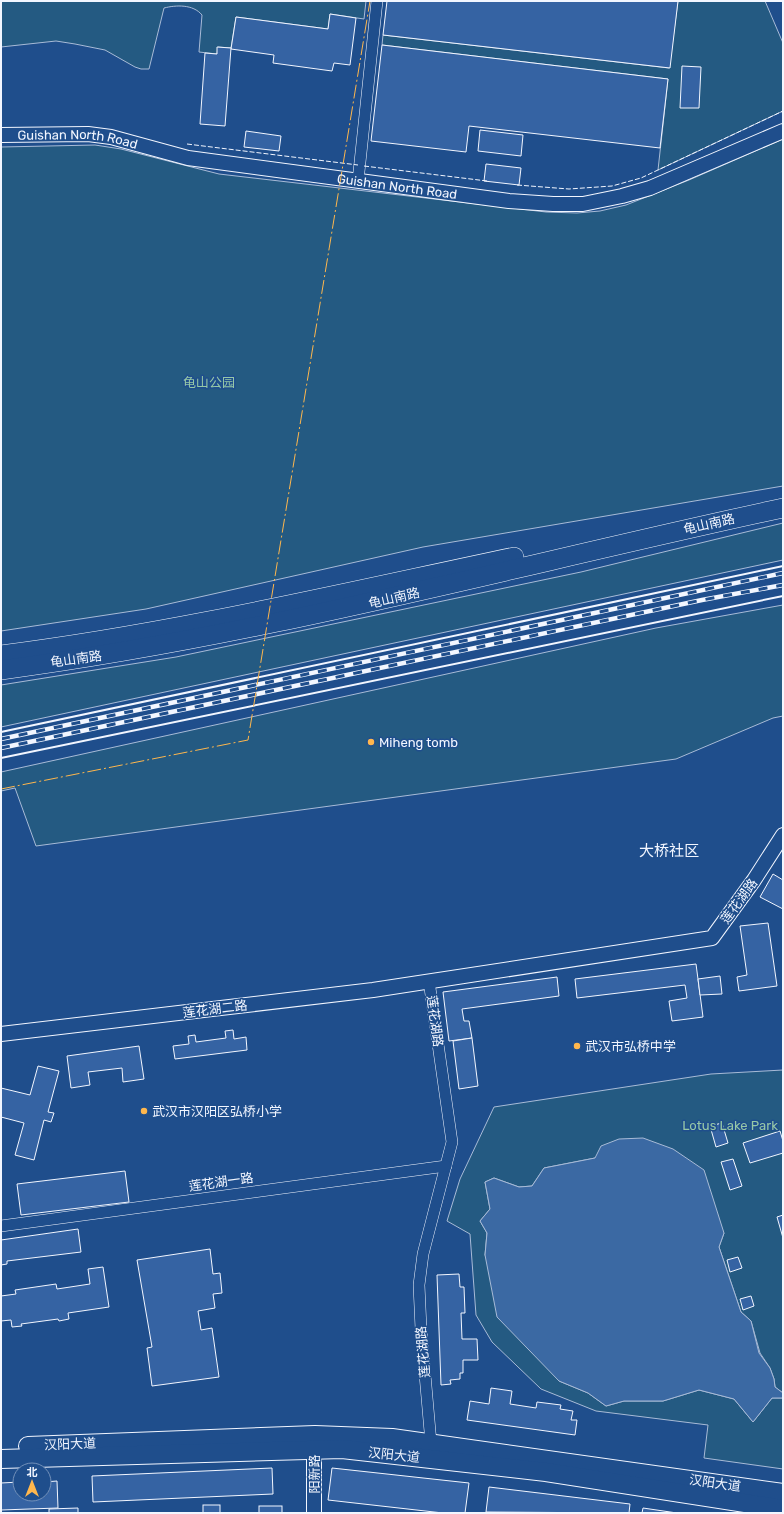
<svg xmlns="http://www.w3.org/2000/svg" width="784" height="1514" font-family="Rubik,'Noto Sans SC',sans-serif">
<rect width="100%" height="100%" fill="#1f4e8c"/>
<g fill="#245a82" stroke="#a8bbd7">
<path d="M1 1H366L364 19 330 14 328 29 236 17 231 48 218 47 217 54 199 52 202 15C193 4 176 5 164 8L149 69H141L135 67 105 50 75 44 56 41 1 47Z"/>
<polygon points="678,1 765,1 783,43 783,111 658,170 668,79 382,45 383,35 669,68"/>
<polygon points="783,139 783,486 423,547 146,609 1,631 1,147 95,145 121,149 219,174 546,212 577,213 600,211 626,205 689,180"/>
<polygon points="783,523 783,560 1,727 1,685 176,657 581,572"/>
<polygon points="783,605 783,716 773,718 676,759 36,846 15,788 1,791 1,772 656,628"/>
<polygon points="783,1070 783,1393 775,1387 774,1379 770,1368 760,1353 751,1321 741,1312 719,1247 724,1233 595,1158 544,1168 532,1186 519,1187 494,1178 485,1182 490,1209 480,1221 487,1233 485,1255 559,1381 588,1393 606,1406 624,1401 663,1401 699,1390 734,1399 753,1422 772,1398 783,1398 783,1469 704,1458 708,1425 596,1411 541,1389 492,1342 476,1315 470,1234 447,1221 460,1179 494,1107 711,1074"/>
</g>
<polygon fill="#3b69a3" stroke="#a8bbd7" points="643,1138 673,1149 704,1170 724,1233 719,1247 741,1312 751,1321 759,1353 770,1368 774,1379 775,1387 783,1393 783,1398 772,1398 753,1422 734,1399 699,1390 663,1401 624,1401 606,1406 588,1393 559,1381 497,1317 485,1255 487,1233 480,1221 490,1209 485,1182 494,1178 519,1187 532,1186 544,1168 595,1158 601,1146 619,1139"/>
<g fill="#3563a3" stroke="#f2f6ff">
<polygon points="387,1 678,1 670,68 383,35"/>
<polygon points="330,14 356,18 350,65 334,63 332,71 273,63 274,55 231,49 236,17 328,29"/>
<polygon points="382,45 668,79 660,148 469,126 466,152 371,141"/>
<polygon points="217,47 231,48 225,126 200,124 205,53 217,54"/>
<polygon points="682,66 701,67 699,108 680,108"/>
<polygon points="480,130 523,135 521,156 478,151"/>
<polygon points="246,131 281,136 279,151 244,147"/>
<polygon points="486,164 521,168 519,185 484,181"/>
<polygon points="773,874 783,880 783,909 760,897"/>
<polygon points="768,923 777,986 739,991 737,977 747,975 740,926"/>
<polygon points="696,964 703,1017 672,1021 669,1001 687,998 685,985 577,998 575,979"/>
<polygon points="720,976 722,994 700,995 698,979"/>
<polygon points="557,977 559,996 462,1009 464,1021 469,1021 472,1038 449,1041 443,992"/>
<polygon points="233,1030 234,1039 246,1037 247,1050 175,1059 173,1046 189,1044 188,1036 195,1035 196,1042 226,1038 225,1031"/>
<polygon points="472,1038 478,1086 459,1089 453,1041"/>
<polygon points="139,1046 144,1079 123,1082 122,1068 88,1072 90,1085 71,1088 67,1056"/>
<polygon points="38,1066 59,1071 48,1112 54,1113 51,1122 44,1120 34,1160 15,1155 24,1123 1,1117 1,1088 30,1095"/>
<polygon points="722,1123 728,1143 716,1147 710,1126"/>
<polygon points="780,1131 783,1141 783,1153 750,1163 743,1143"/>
<polygon points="733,1159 742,1186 730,1190 721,1162"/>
<polygon points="125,1171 129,1202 21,1215 17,1184"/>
<polygon points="783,1215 783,1238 777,1217"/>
<polygon points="78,1229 81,1252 7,1261 7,1264 1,1265 1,1240"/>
<polygon points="210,1249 213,1274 220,1273 222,1293 213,1294 215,1308 198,1311 201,1330 212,1328 219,1377 152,1386 147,1348 152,1347 137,1260"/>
<polygon points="738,1257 742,1268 730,1272 727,1260"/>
<polygon points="103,1267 109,1307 68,1313 69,1319 59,1321 58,1319 21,1324 22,1326 12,1327 11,1320 1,1321 1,1296 16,1294 15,1290 56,1284 57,1289 90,1284 88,1269"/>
<polygon points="459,1274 460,1287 464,1287 465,1313 461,1313 462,1339 477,1339 478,1360 463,1360 463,1373 460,1373 460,1379 450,1380 451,1384 441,1385 437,1275"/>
<polygon points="751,1296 754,1306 743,1310 740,1299"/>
<polygon points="491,1388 512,1391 510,1404 536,1408 537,1402 561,1405 560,1409 573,1411 571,1420 577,1420 575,1435 467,1420 470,1401 489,1404"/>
<polygon points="272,1468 273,1494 93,1502 92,1476"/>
<polygon points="332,1468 469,1483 465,1513 443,1513 328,1500"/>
<polygon points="57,1481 58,1508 1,1510 1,1483 20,1482 20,1494 44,1494 44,1482"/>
<polygon points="489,1487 630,1504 629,1513 486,1512"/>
<rect x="203" y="1505" width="17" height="8"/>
<rect x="259" y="1506" width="23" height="7"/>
<polygon points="78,1508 78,1513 49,1513 49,1509"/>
<polygon points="643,1508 677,1513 642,1513"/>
</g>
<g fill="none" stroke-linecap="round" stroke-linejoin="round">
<defs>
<g id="minor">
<polyline points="358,181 377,1"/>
<polyline points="429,981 452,1142 423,1254 419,1285 421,1329 431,1443"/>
<polyline points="1,1226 446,1166"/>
</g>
<g id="tertiary">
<path id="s1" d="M1 135 88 134 111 137 188 158 509 201 553 204H583L622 196 650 188 783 131"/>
<polyline points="1,1034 373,990 712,938 754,880 783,835"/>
<polyline points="314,1513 314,1439"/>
</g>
<g id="primary">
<polyline points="28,1446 315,1435 392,1438 783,1493"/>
<polyline points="1,1459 342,1449 546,1472 783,1509"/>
</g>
<g id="trunk">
<path d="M1 655C174 633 343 593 514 557"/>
<path d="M1 670C266 635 522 564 783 508"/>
</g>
</defs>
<use href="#minor" stroke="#f2f6ff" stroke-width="12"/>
<use href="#tertiary" stroke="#f2f6ff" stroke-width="16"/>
<use href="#primary" stroke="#f2f6ff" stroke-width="20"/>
<use href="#trunk" stroke="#f2f6ff" stroke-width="20"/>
<use href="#minor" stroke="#1f4e8c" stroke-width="11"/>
<use href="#tertiary" stroke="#1f4e8c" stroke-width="14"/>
<use href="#primary" stroke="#1f4e8c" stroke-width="18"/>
<use href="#trunk" stroke="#1f4e8c" stroke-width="19"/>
<defs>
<g id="rail">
<polyline points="1,739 783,573"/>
<polyline points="1,748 702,600 783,585"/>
</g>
</defs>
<use href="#rail" stroke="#f2f6ff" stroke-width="4.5"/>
<use href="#rail" stroke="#1f4e8c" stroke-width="3" stroke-dasharray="9" stroke-linecap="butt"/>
<g stroke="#f2f6ff" stroke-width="1" stroke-dasharray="5 2" stroke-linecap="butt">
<polyline points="187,144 358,165"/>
<polyline points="364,166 487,181"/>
<polyline points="517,185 569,189 612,186 641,178 783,111"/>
</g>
<g stroke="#f2f6ff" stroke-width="2">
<polyline points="1,732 783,566"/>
<polyline points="1,758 783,596"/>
</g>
<polyline stroke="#ffb74d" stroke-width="1" stroke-dasharray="14 3 2 3" stroke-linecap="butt" points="1,789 248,740 370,1"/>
</g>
<g fill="#ffb74d" stroke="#1f4e8c" stroke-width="1.5">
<circle cx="371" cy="742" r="4"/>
<circle cx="577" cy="1046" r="4"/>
<circle cx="144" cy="1111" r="4"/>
</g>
<g text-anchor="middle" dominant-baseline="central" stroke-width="3" stroke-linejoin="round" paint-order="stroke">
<g font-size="13" fill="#f2f6ff" stroke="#1f4e8c">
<text stroke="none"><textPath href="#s1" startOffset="77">Guishan North Road</textPath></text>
<text stroke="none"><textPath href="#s1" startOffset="401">Guishan North Road</textPath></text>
<text transform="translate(709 524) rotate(-13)">龟山南路</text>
<text transform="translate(394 598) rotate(-13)">龟山南路</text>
<text transform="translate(76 659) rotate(-8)">龟山南路</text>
<text transform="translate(739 901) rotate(-54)">莲花湖路</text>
<text transform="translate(215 1009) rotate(-7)">莲花湖二路</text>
<text transform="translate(435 1021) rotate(82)">莲花湖路</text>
<text transform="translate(221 1182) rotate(-8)">莲花湖一路</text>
<text transform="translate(423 1352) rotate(-95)">莲花湖路</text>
<text transform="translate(70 1444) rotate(-2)">汉阳大道</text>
<text transform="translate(394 1455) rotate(6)">汉阳大道</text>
<text transform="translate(314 1474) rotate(-90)">阳新路</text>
<text transform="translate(715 1483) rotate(8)">汉阳大道</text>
</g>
<g font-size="13" fill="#97c8a6" stroke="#1f4e8c">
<text x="209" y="382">龟山公园</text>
<text x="730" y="1125">Lotus Lake Park</text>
</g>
<g font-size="13" fill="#f2f6ff" stroke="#1f4e8c" text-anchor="start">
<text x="379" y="742">Miheng tomb</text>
<text x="585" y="1046">武汉市弘桥中学</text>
<text x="152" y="1111">武汉市汉阳区弘桥小学</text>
</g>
<g font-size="15" fill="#f2f6ff" stroke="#1f4e8c">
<text x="669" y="851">大桥社区</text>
</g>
</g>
<rect width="784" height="1514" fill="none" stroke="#f2f6ff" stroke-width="4"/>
<g transform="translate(32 1482)"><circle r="19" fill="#1f4e8c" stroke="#7391ba"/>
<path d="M0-3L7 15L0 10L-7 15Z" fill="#ffb74d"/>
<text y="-6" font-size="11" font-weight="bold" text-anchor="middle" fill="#f2f6ff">北</text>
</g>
</svg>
